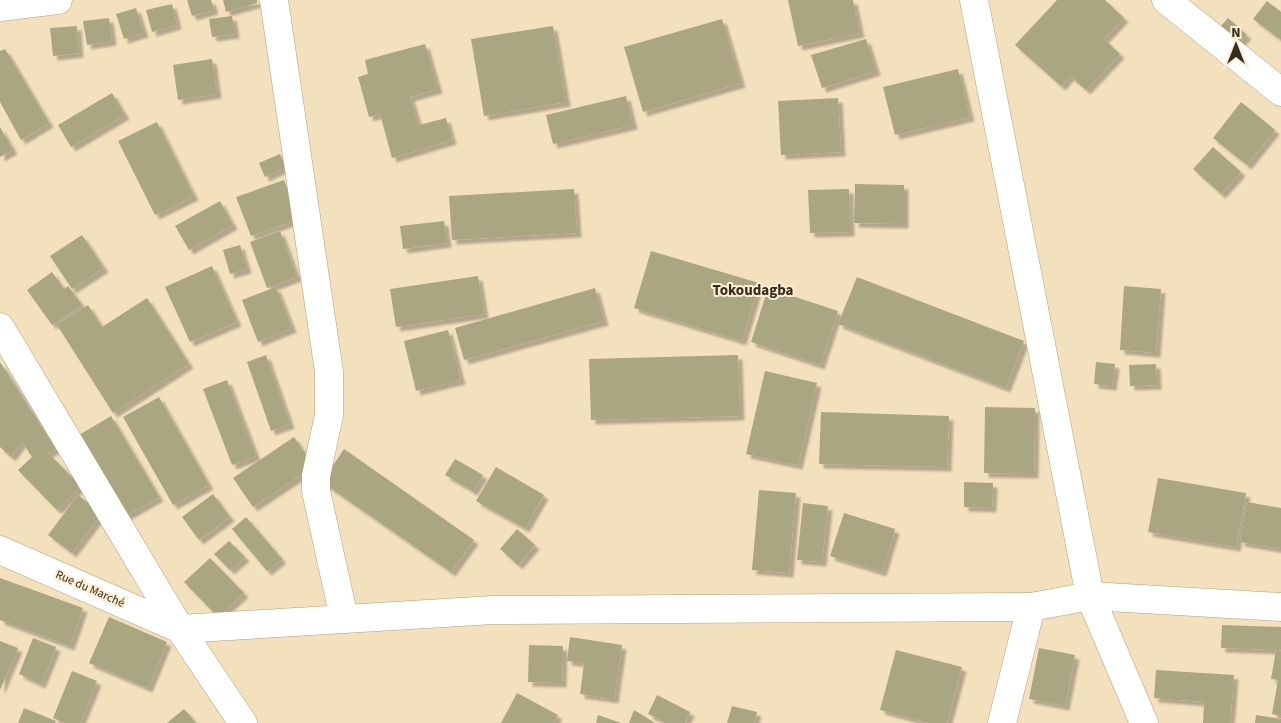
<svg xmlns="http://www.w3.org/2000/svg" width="1281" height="723" font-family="'Source Sans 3',sans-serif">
<defs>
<filter id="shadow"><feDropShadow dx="4.5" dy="4.5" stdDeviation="1" flood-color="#0004"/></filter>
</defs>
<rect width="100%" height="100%" fill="#f3e1bd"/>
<g fill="#a9a681" filter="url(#shadow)">
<polygon points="187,0 211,0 214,10 192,16"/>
<polygon points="223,0 257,0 257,3 226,12"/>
<polygon points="788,0 853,0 860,33 798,46"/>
<polygon points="1057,0 1105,0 1124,18 1104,39 1120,54 1086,90 1070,76 1061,86 1015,45"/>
<polygon points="1267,1 1281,12 1281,40 1253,19"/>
<polygon points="172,4 177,25 152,32 146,10"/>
<polygon points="136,8 144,33 124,39 116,14"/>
<polygon points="232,16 235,34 212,37 209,19"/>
<polygon points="109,18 112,41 87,45 83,21"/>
<polygon points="1228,18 1247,35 1233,50 1214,34"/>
<polygon points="722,19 741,83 643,112 624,47"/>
<polygon points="77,26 79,53 53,56 50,28"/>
<polygon points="553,26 566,102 484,116 471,39"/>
<polygon points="866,39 876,71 822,88 811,55"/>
<polygon points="425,44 438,89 410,97 419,125 446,118 452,140 392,158 380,114 369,117 358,77 368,74 365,60"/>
<polygon points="5,49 49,123 21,140 0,102 0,51"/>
<polygon points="212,59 217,94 178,100 173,65"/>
<polygon points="958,69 970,117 895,135 883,87"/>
<polygon points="112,93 125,115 71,147 58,125"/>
<polygon points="626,96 633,125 553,144 546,115"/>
<polygon points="838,98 841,152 781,155 778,101"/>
<polygon points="1241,102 1275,130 1247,165 1213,138"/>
<polygon points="157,122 194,196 155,215 118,141"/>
<polygon points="0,127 13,150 0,157"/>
<polygon points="1213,147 1241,172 1221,194 1193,169"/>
<polygon points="280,154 286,167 265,177 259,163"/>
<polygon points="284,180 298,219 251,236 236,197"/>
<polygon points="855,184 904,185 904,224 854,223"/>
<polygon points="574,189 577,233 452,240 449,196"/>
<polygon points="849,189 850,232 810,233 808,190"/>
<polygon points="220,201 233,225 189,250 175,226"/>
<polygon points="444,221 447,243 403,249 400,226"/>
<polygon points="280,231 297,277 267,288 250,242"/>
<polygon points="82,235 104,268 72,289 50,256"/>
<polygon points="240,245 247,269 230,274 223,250"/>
<polygon points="651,251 759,283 742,341 634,308"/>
<polygon points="212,266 237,322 190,342 165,287"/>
<polygon points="52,272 64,289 68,286 82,305 52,325 27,290"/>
<polygon points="478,276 484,314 396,327 390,289"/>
<polygon points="857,277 1024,341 1006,388 838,324"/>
<polygon points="1124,286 1161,289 1156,353 1120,350"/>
<polygon points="276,287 292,328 258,342 242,300"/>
<polygon points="595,288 604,321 464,360 455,328"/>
<polygon points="768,288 838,311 820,365 751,342"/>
<polygon points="147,298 189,364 113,413 57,325 88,305 102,327"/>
<polygon points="448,330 461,380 416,391 404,341"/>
<polygon points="266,355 290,424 271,431 247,362"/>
<polygon points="738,355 740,416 591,420 589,359"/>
<polygon points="0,362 56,449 48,453 81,486 57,510 18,470 32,457 22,442 11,457 0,447"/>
<polygon points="1096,362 1115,364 1112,386 1094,384"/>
<polygon points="1156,364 1157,385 1130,386 1129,365"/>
<polygon points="765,371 817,383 798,465 746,454"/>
<polygon points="227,380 256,456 232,465 203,389"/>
<polygon points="159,397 209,485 173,505 123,417"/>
<polygon points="985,407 1035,408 1034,474 984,473"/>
<polygon points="821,412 949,416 947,467 819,464"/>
<polygon points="111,416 159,497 122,518 74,438"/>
<polygon points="294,437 314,466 253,507 233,478"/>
<polygon points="344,449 474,540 451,572 322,482"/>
<polygon points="455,459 483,475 473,491 445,475"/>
<polygon points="496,467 544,495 525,528 476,501"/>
<polygon points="1158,478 1246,493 1236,547 1148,532"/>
<polygon points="964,482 993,483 992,508 964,507"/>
<polygon points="759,490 796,493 789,573 752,570"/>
<polygon points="213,494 230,517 199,540 182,517"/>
<polygon points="78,495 102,513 72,553 48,535"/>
<polygon points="1247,502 1281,508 1281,549 1240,542"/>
<polygon points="803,503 828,506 822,562 797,560"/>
<polygon points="844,513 895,529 882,572 830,556"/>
<polygon points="246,517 282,559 267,571 232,529"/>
<polygon points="517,529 535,545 518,565 500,549"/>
<polygon points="229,541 245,557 230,570 214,554"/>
<polygon points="210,558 244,593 218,617 184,582"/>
<polygon points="0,578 83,608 70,646 0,620"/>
<polygon points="109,617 167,642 148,688 89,663"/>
<polygon points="1222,625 1281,627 1281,650 1221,648"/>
<polygon points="570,637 622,645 614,699 580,694 584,663 567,661"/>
<polygon points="33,638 56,647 41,684 19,674"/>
<polygon points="0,641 18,648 0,690"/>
<polygon points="529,645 563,646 562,683 528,682"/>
<polygon points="1039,648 1075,655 1065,706 1029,699"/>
<polygon points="896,650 962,667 947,723 930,723 880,710"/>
<polygon points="1276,650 1281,651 1281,716 1272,714 1278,680 1271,679"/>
<polygon points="1156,670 1234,675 1230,723 1203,723 1204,702 1154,698"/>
<polygon points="72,671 97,681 80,723 65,723 53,718"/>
<polygon points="517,693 558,715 553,723 501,723"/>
<polygon points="657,695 690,712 685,723 666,723 648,714"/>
<polygon points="732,706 757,712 754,723 727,723"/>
<polygon points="24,708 56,721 55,723 18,723"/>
<polygon points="184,709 196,723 167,723"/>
<polygon points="634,710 655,723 629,723"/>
<polygon points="598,715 621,723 596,723"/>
<polygon points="1256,715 1281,719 1281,723 1255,723"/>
</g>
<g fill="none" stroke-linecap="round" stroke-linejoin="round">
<defs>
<g id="minor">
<polyline points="274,0 329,372 329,415 316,476 316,491 344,618"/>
<polyline points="974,0 1090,596 1144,723"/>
<polyline points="1166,0 1281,92"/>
<polyline points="0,550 180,629"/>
<polyline points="1002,723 1031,607"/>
</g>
<g id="tertiary">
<polyline points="0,7 58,0"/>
<polyline points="180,629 493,610 1031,607 1090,596 1281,607"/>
</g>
<polyline id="secondary" points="0,327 180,629 243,723"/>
</defs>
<use href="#minor" stroke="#b19f7d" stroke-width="29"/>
<use href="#tertiary" stroke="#b19f7d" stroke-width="29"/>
<use href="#secondary" stroke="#b19f7d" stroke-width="29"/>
<use href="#minor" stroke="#fff" stroke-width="28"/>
<use href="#tertiary" stroke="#fff" stroke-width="28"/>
<use href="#secondary" stroke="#fff" stroke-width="28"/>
</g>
<g text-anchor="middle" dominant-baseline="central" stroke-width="4" stroke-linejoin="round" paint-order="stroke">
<g font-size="12" fill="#342c1e" stroke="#feeed2">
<text transform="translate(90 589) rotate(24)">Rue du Marché</text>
</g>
<g font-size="15" font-weight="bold" fill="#342c1e" stroke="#feeed2">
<text x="753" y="290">Tokoudagba</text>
</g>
</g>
<g transform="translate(1236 45)" stroke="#feeed2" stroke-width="4" paint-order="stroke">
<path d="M0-4L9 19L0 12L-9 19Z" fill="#342c1e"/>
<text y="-8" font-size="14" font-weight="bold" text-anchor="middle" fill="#342c1e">N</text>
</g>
</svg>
